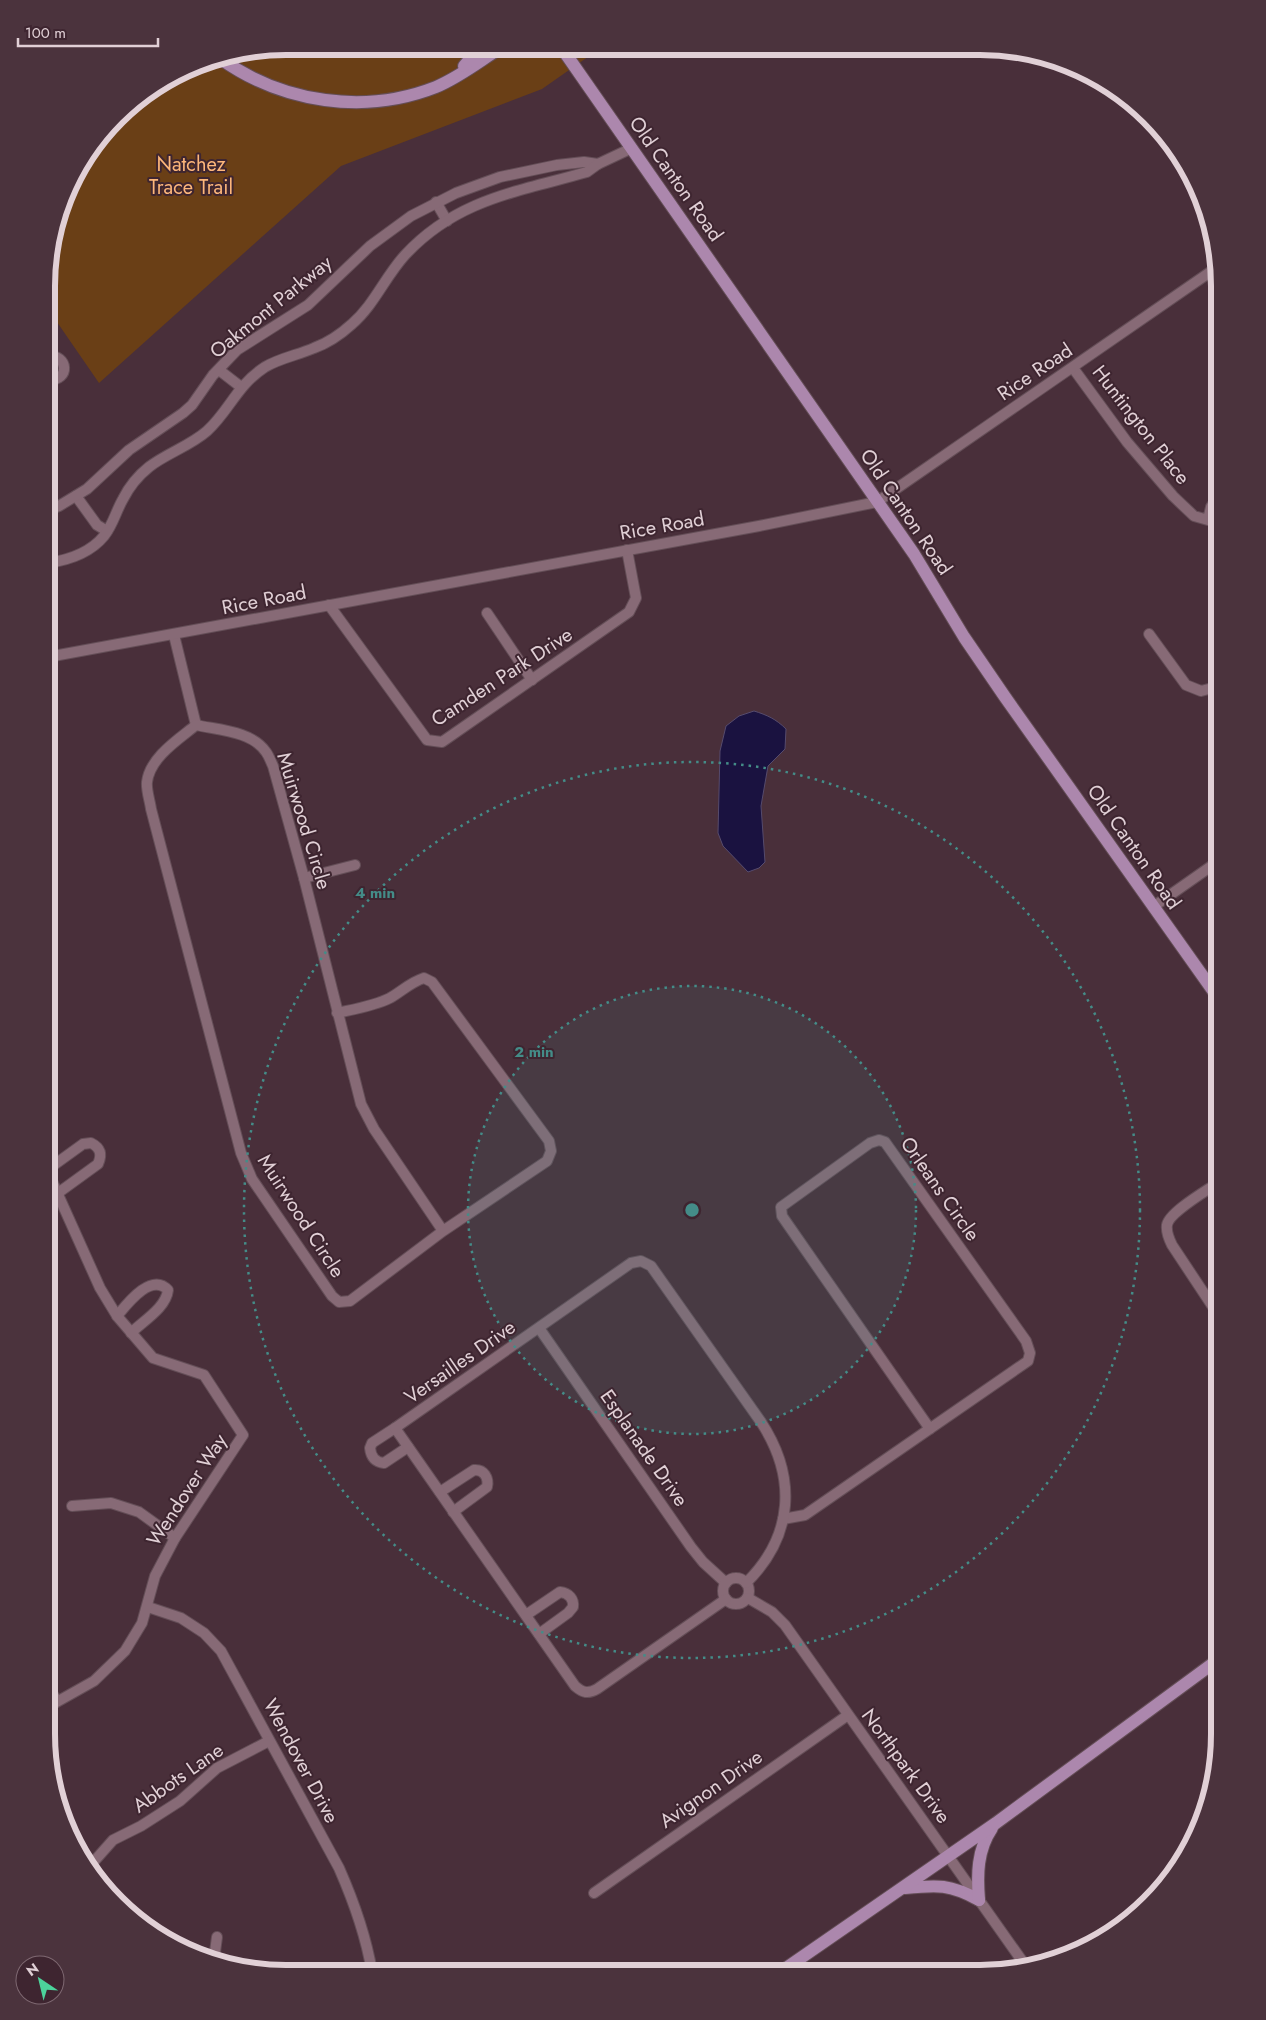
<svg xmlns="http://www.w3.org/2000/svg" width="1266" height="2020" font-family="Jost,sans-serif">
<rect width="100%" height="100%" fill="#492f3a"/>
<polygon fill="#6a3f16" points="286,46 602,47 542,89 341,166 99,383 48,309 48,255 71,180 128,106 195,64"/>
<path fill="#1a1240" stroke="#564b6d" d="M754 711C767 715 776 719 786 729L785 749 768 766 761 806 765 862 759 868 748 872 723 846 718 833 720 751 726 726 739 716Z"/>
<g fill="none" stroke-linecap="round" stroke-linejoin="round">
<defs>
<g id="minor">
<polyline points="436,202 447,221"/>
<polyline points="1073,368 1127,442 1173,496 1194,516 1208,520 1211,507 1220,494"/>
<polyline points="219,370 241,387"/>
<path d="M48 380C71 381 68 354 48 356"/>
<polyline points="76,496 97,525 107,531"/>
<polyline points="48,510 59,506 87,489 129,450 183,413 192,405 213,375 237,350 308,305 370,246 411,216 456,193 500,177 557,165 584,162 598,164"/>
<path d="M48 563C69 560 90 553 104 536 113 525 116 511 123 499 129 487 139 475 149 467 167 453 190 446 207 431 230 410 236 386 265 367 280 358 298 355 314 348 328 343 341 334 352 324 374 305 385 277 405 255 457 199 517 192 587 172L598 164 632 148"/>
<polyline points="329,605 427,740 442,742 629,612 636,598 627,550"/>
<polyline points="487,613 532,680"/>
<polyline points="1149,634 1186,685 1201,691 1220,686"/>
<polyline points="174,635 196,725"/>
<polyline points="48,657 759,526 877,502 1216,268"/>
<polyline points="304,878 355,865"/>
<polyline points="1153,907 1220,860"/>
<polyline points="47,972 49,965 47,925"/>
<path d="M337 1013C355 1009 374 1006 390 998 402 991 411 982 424 978L432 982 549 1141 551 1151 547 1161 443 1231 350 1301 339 1302 332 1296 252 1179 241 1153 151 809C150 801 146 790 147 782 150 757 179 739 196 725 218 730 252 731 266 752 269 756 271 762 273 766L304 878 361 1104 374 1129 443 1231"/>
<path d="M47 1201 98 1164C102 1155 101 1148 91 1143L83 1144 47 1170"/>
<path d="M117 1316C127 1304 151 1272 168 1290 166 1308 143 1321 131 1333"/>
<path d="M1219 1316 1172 1245C1169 1239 1166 1232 1167 1225 1169 1212 1208 1190 1219 1182"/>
<polyline points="539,1328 691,1547 703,1562 726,1583"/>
<path d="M395 1428 372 1443 370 1448C371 1457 375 1462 384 1463L408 1447"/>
<path d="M440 1492 474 1470C484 1469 489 1478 487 1487L453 1512"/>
<polyline points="72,1506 111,1503 139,1512 175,1538"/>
<polyline points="783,1519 805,1515 1028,1361 1030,1353 1026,1341 885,1142 879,1140 870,1143 781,1207 782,1216 930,1429"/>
<circle cx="736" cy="1591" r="13"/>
<polyline points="748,1598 772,1612 785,1625 1025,1965"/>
<path d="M726 1599 597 1689C588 1694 583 1693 575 1686L395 1428 631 1263 641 1261 651 1266 761 1422C797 1477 794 1536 746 1583"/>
<path d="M148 1607 181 1618 204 1633 221 1651 339 1868C354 1902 366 1936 372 1972"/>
<path d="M526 1615 560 1592C569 1593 574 1599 573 1607L568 1613 539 1634"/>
<polyline points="46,1684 57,1701"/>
<polyline points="46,1708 94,1681 125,1651 142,1623 155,1576 175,1538 243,1435 204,1375 153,1358 117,1316 100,1288 47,1170"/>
<polyline points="89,1867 113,1840 141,1826 180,1801 217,1768 269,1741"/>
<polyline points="594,1893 848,1715"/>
<polyline points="205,1958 215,1952 217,1937"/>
</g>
<g id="major">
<polyline points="561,47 914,554 964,637 1005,697 1219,999"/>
<path d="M221 59C283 103 365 115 436 87 460 77 481 60 502 47"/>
<polyline points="464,66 480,47"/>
<path d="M905 1888C938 1885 950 1884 979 1900"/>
<path d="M979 1900C977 1875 977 1850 992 1828"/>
<polyline points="779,1973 996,1823 1219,1659"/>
</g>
</defs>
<use href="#minor" stroke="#644e57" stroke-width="12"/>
<use href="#major" stroke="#644e57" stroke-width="14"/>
<use href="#minor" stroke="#876a76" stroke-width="10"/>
<use href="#major" stroke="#ac87ad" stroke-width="12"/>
</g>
<circle cx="692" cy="1210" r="224" fill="#448c88" fill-opacity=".12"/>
<g fill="none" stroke="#448c88" stroke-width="2.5" stroke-dasharray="2.5 5">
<circle cx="692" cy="1210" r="224"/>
<circle cx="692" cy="1210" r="448"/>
</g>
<g text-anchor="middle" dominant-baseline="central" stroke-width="4" stroke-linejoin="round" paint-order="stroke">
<g font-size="20" fill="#fdb67a" stroke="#3e2530">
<text x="191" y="164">Natchez<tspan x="191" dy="23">Trace Trail</tspan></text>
</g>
<g font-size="20" fill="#e1d0d6" stroke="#3e2530">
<text transform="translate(676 179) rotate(55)">Old Canton Road</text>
<text transform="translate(271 307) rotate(-39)">Oakmont Parkway</text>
<text transform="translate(1035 372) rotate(-34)">Rice Road</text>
<text transform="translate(1141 425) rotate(52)">Huntington Place</text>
<text transform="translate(906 512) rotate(56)">Old Canton Road</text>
<text transform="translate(662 526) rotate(-10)">Rice Road</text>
<text transform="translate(264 600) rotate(-11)">Rice Road</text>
<text transform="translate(502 677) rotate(-33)">Camden Park Drive</text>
<text transform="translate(304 821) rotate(73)">Muirwood Circle</text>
<text transform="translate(1134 847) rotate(55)">Old Canton Road</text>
<text transform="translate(940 1189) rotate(55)">Orleans Circle</text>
<text transform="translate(301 1216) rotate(57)">Muirwood Circle</text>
<text transform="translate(460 1362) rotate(-35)">Versailles Drive</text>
<text transform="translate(644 1448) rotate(55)">Esplanade Drive</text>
<text transform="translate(187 1490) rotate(-57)">Wendover Way</text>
<text transform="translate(301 1761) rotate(62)">Wendover Drive</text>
<text transform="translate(906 1766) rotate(54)">Northpark Drive</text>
<text transform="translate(178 1778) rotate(-35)">Abbots Lane</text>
<text transform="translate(711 1789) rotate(-35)">Avignon Drive</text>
</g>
</g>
<path d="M0 0H1266V2020H0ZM286 55H980A231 231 0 0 1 1211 286V1734A231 231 0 0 1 980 1965H286A231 231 0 0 1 55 1734V286A231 231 0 0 1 286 55Z" fill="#4b333d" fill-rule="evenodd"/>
<path fill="none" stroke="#e1d0d6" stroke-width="6" d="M286 55H980A231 231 0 0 1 1211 286V1734A231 231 0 0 1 980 1965H286A231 231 0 0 1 55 1734V286A231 231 0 0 1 286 55Z"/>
<circle cx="692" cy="1210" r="8" fill="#448c88" stroke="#3e2530" stroke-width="2.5"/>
<g font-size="15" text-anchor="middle" font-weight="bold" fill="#448c88" stroke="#3e2530" stroke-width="4" stroke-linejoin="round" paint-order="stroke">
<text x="375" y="898">4 min</text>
<text x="534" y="1057">2 min</text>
</g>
<g transform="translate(40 1980) rotate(325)"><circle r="24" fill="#3e2530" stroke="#7f6972"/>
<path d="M0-4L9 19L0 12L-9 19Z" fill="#4cd39b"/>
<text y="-8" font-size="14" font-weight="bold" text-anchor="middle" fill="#e1d0d6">N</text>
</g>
<path d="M18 38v8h140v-8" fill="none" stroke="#e1d0d6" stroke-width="2.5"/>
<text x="25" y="38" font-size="15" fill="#e1d0d6" stroke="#3e2530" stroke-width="4" paint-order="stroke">100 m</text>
</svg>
